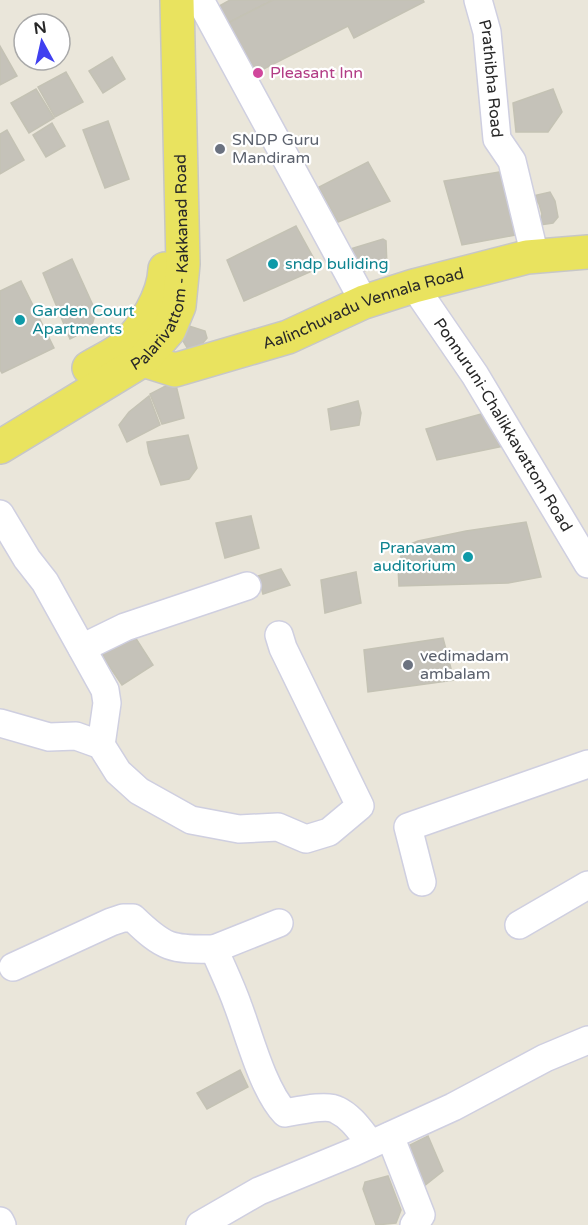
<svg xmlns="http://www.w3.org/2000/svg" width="588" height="1225" font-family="'Varela Round',sans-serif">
<rect width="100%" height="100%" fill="#eae6da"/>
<g fill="#c5c2b9" stroke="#c4c2b4" stroke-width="1.5">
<polygon points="230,0 273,0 222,26 212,10"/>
<polygon points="273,0 423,0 424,2 354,38 348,26 248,77 222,26"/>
<polygon points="0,46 17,76 0,85"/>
<polygon points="112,57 125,79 103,93 89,71"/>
<polygon points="66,72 83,102 55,117 38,87"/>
<polygon points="36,89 54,118 29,133 11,103"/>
<polygon points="553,89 562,112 548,132 516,132 513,103"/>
<polygon points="108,121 129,179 105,188 83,130"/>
<polygon points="52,123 65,146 46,157 33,135"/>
<polygon points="7,130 24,160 0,174 0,134"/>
<polygon points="368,162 390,201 338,222 319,187"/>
<polygon points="512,170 526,233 462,245 444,181"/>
<polygon points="550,192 555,201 558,217 553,223 539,225 542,214 539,204 533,196"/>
<polygon points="296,226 319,268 244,301 227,260"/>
<polygon points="383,239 386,241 387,267 363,271 355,265 344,251"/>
<polygon points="72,259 96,312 91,328 70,339 43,273"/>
<polygon points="21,281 54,348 2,373 0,370 0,291"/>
<polygon points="189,326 205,331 207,338 192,356 183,341"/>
<polygon points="175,381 184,418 162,424 150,394"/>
<polygon points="149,396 160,425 127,442 119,425 129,412"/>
<polygon points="358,401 361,413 359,425 331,430 328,409"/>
<polygon points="481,414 489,416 504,446 437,460 426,429"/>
<polygon points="188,435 197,468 189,479 161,485 149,453 147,442"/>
<polygon points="251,516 259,548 225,558 216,523"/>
<polygon points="526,522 541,577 508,583 399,586 398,567 403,547 418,541 466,531"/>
<polygon points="281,569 290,585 263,594 258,576"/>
<polygon points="356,572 361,603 325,613 321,580"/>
<polygon points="133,634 153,665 122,685 101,654"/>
<polygon points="443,638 454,680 368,692 364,650"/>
<polygon points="240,1070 248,1087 207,1109 197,1093"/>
<polygon points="428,1136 443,1171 424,1186 404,1148"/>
<polygon points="388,1176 401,1210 396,1223 376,1225 363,1189 365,1182"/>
</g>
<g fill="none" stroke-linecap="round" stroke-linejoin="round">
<defs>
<g id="minor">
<polyline points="200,0 364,302"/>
<path id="s1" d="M478 0 487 32 497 139 512 161 532 244 527 257"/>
<path id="s2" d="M414 286 475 375 588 564"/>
<polyline points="0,514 27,559 45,582 105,690 107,703 101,745"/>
<polyline points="82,648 125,627 247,586"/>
<polyline points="0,723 49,737 76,736 101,745 118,772 139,791 191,820 239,829 278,827 306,839 329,832 360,806 283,648 279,635"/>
<polyline points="422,882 408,827 588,764"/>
<path d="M279 923 214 949C222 968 231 986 238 1006 249 1035 263 1090 285 1113 297 1111 327 1104 337 1110 352 1117 361 1132 371 1144"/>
<polyline points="519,925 588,885"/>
<path d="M13 967 111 922 123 918H133C164 948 171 950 214 949"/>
<polyline points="390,1136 421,1215 414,1225"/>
<polyline points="0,1221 2,1225"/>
<polyline points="200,1225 259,1191 354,1152 453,1107 545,1058 588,1040"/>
</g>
<g id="major">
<path id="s3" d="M143 360 175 370 288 337 364 302 414 286 527 257 588 252"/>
<path d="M89 368C100 361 115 355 125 346 144 328 164 296 165 269"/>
<path id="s4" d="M0 447 143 360 169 330 179 306 183 264 177 0"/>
</g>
</defs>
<use href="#minor" stroke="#cfcfe0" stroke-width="30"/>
<use href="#major" stroke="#c7c7c7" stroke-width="36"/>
<use href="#minor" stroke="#fff" stroke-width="27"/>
<use href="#major" stroke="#e9e35f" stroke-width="33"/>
</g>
<circle fill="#d1479c" stroke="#fff" stroke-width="2" cx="258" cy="73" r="6"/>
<g fill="#6b7280" stroke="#fff" stroke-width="2">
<circle cx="220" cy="149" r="6"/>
<circle cx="408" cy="665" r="6"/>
</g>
<g fill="#0f9aa8" stroke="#fff" stroke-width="2">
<circle cx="273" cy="264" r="6"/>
<circle cx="20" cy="320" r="6"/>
<circle cx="468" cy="557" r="6"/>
</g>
<g text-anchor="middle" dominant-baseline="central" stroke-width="4.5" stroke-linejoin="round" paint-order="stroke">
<g font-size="16" fill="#b23c85" stroke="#fff" text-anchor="start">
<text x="270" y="73">Pleasant Inn</text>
</g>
<g font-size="16" fill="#282828" stroke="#fff">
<text stroke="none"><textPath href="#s1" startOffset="80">Prathibha Road</textPath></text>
<text stroke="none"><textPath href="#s4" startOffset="270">Palarivattom - Kakkanad Road</textPath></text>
<text stroke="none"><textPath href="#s3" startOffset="232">Aalinchuvadu Vennala Road</textPath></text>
<text stroke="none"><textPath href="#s2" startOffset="165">Ponnuruni-Chalikkavattom Road</textPath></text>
</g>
<g font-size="16" fill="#5b616d" stroke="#fff" text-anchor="start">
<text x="232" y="140">SNDP Guru<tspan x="232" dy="18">Mandiram</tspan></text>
<text x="420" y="656">vedimadam<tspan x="420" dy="18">ambalam</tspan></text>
</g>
<g font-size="16" fill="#0d838f" stroke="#fff" text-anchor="start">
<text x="285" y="264">sndp buliding</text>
<text x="32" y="311">Garden Court<tspan x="32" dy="18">Apartments</tspan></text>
<text x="456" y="548" text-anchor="end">Pranavam<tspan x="456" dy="18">auditorium</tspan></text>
</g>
</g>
<g transform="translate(42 42) rotate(352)"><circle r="28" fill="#ffffff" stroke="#a9a9a9" stroke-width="1.5"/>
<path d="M0-4.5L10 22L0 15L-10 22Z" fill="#4040f0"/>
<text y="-9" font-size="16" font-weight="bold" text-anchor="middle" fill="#282828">N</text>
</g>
</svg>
